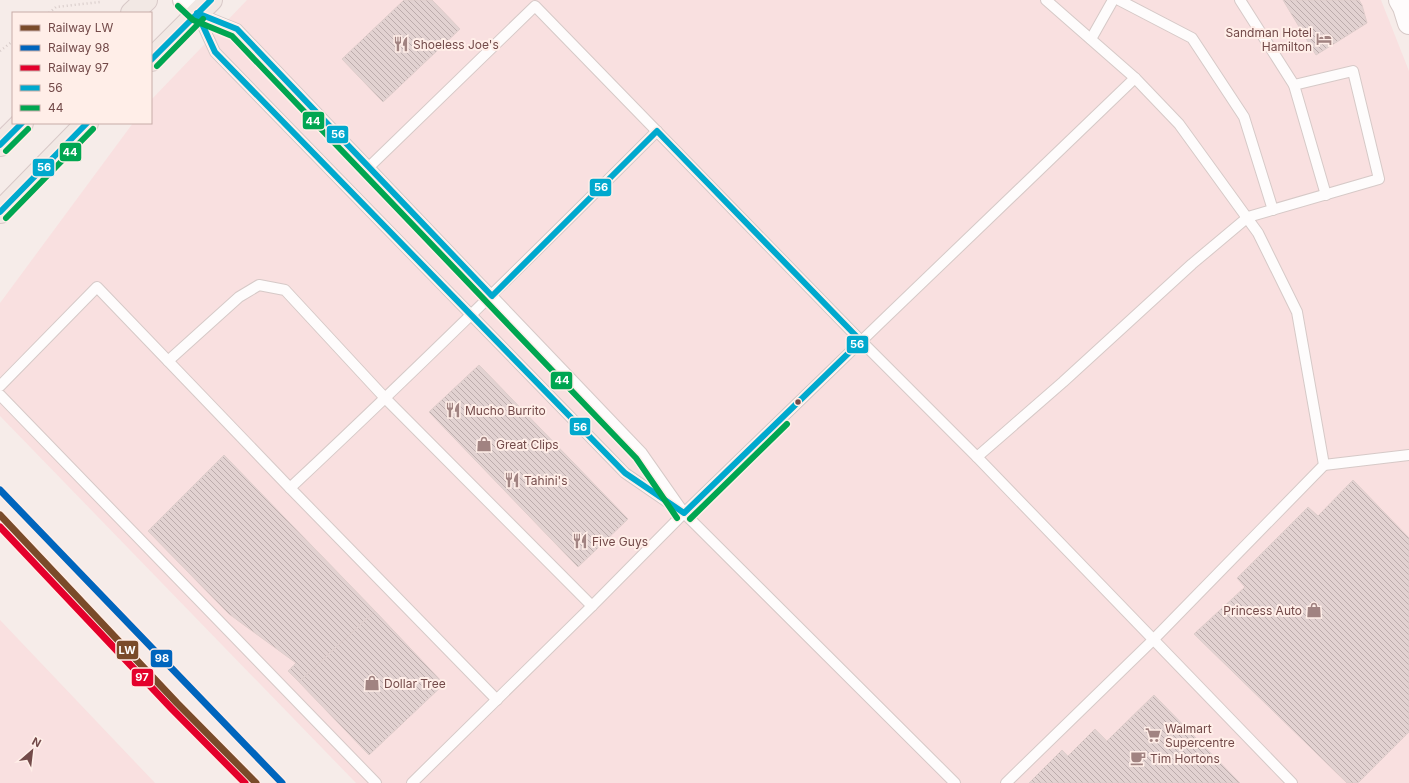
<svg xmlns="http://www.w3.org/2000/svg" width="1409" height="783" font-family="Inter,sans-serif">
<defs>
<pattern id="building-back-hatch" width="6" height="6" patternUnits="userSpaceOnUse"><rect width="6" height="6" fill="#e2d2d1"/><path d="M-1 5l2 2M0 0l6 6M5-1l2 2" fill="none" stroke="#bcacac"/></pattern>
</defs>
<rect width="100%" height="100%" fill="#f6ece9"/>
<g fill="#f9e0e0">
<polygon points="247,0 1381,0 1409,71 1409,783 356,783 0,416 0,303 133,123 151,123 151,100"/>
<polygon points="0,620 155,783 0,783"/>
</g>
<g fill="url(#building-back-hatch)" stroke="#dfcdcb">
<polygon points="404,0 432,0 460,29 383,102 342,59"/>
<polygon points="1283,0 1359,0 1362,5 1367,23 1316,55"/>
<polygon points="479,365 628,519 578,567 429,412"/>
<polygon points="224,455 375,611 299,682 288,671 296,663 229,614 148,531"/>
<polygon points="1353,480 1409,538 1409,732 1358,783 1347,783 1194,634 1245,587 1237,578 1308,507 1318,516"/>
<polygon points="375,611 444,684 369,755 299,682"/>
<polygon points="1154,695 1240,783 1029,783 1062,750 1068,756 1095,729 1107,741"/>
</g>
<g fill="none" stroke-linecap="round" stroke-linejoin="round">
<defs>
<g id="service">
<polyline points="1119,0 1192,38 1244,117 1273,210"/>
<polyline points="1240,0 1294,85 1326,195"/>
<polyline points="197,13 237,29 642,453 684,513 955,783"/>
<polyline points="197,13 215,52 625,473 679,510"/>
<polyline points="1091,39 1113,0"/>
<polyline points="369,167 535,6 861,341 977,457 1292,783"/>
<polyline points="168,361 239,297 259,285 285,290 385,398 592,606"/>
<polyline points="0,386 97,287 290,488"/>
<polyline points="0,395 376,783"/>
<polyline points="977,457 1063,382 1192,264 1248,217 1379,179 1353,71 1294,85"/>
<polyline points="1324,465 1409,455"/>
<path d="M497 700 290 488C415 371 536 252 657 131"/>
<polyline points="412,783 592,606 684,513 880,323 1135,78"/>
<polyline points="1006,783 1153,640 1324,465 1297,312 1258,233 1179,124 1135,78 1046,0"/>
</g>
<polyline id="minor" points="183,0 197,13"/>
<polyline id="tertiary" points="1400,0 1404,7 1409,23"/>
<g id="primary">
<polyline points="132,13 146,0"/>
<polyline points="151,60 211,0"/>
<polyline points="0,145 22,123"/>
<polyline points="0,212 87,123"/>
</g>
</defs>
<use href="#service" stroke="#d6c9c7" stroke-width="12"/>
<use href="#minor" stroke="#d6c9c7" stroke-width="22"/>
<use href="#tertiary" stroke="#d6c9c7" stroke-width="24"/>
<use href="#primary" stroke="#d8c9c8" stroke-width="24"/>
<g stroke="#d7cbc9" stroke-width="2.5" stroke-dasharray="1 3" stroke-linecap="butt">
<polyline points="49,13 56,7 100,2"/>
<polyline points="0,51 13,41"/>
</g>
<use href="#service" stroke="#fefcfc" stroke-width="10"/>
<use href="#minor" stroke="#fefcfc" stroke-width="20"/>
<use href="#tertiary" stroke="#fefcfc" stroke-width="22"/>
<use href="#primary" stroke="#f2e8e4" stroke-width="22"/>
<defs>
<g id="bus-1">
<polygon points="197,13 237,29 492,296 657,131 861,341 684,513 625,473 215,52"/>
<polyline points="151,60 211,0"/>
<polyline points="0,145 22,123"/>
<polyline points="0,212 87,123"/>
</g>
<g id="bus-2">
<polyline points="178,6 193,20 232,36 636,458 677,518"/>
<polyline points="157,66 203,19"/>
<polyline points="6,151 28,129"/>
<polyline points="6,218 93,129"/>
<polyline points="690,519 787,424"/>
</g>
</defs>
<use href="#bus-1" stroke="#ffeee8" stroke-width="9"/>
<use href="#bus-2" stroke="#ffeee8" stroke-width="9"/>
<use href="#bus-1" stroke="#00a9ce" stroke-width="6"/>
<use href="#bus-2" stroke="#00a651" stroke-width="6"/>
<defs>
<polyline id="rail-1" points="0,515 177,703 256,783"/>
<polyline id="rail-2" points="0,490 282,783"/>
<polyline id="rail-3" points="0,527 171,708 245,783"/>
</defs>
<use href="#rail-1" stroke="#ffeee8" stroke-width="10"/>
<use href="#rail-2" stroke="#ffeee8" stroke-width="10"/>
<use href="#rail-3" stroke="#ffeee8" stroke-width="10"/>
<use href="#rail-1" stroke="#7a4b2a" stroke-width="7"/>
<use href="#rail-2" stroke="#0065bd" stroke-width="7"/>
<use href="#rail-3" stroke="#e4002b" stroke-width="7"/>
</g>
<defs>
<symbol id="hotel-bare" viewBox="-9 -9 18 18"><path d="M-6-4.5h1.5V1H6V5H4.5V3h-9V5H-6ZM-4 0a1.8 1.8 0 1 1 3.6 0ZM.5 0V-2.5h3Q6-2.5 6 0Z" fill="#a18381" stroke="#ffeee8" stroke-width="2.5" paint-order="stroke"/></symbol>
<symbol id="restaurant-bare" viewBox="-9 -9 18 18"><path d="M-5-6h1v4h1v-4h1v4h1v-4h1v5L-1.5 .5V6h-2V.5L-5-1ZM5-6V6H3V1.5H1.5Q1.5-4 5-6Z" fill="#a18381" stroke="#ffeee8" stroke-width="2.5" paint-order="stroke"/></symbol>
<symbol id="shop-bare" viewBox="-9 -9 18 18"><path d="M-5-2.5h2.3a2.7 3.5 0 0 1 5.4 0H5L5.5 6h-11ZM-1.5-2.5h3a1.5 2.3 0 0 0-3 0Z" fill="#a18381" stroke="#ffeee8" stroke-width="2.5" paint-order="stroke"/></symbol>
<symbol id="supermarket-bare" viewBox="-9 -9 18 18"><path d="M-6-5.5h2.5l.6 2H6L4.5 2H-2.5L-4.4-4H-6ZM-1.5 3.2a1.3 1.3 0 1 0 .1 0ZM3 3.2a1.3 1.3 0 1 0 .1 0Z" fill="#a18381" stroke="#ffeee8" stroke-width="2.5" paint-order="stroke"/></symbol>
<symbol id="cafe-bare" viewBox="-9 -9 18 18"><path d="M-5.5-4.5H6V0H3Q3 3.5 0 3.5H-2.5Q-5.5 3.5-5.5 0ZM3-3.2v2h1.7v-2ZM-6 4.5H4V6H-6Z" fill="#a18381" stroke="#ffeee8" stroke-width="2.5" paint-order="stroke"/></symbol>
</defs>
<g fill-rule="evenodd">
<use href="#hotel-bare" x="1313" y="28" width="22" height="22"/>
<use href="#restaurant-bare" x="390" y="33" width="22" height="22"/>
<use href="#restaurant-bare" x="442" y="399" width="22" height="22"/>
<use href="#shop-bare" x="473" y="433" width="22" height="22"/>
<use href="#restaurant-bare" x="501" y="469" width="22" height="22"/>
<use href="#restaurant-bare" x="569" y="530" width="22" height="22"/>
<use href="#shop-bare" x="1303" y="599" width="22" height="22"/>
<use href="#shop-bare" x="361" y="672" width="22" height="22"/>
<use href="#supermarket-bare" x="1142" y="724" width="22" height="22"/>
<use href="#cafe-bare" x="1127" y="747" width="22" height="22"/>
</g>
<circle fill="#734a49" stroke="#ffeee8" stroke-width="1.5" cx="798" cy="402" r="3.5"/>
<g text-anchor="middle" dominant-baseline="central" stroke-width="4" stroke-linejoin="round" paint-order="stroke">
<g font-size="12" fill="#734a49" stroke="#ffeee8" text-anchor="start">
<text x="1312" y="32" text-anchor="end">Sandman Hotel<tspan x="1312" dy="14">Hamilton</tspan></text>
<text x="413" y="44">Shoeless Joe's</text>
<text x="465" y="410">Mucho Burrito</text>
<text x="496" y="444">Great Clips</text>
<text x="524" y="480">Tahini's</text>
<text x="592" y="541">Five Guys</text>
<text x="1302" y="610" text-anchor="end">Princess Auto</text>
<text x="384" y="683">Dollar Tree</text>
<text x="1165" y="728">Walmart<tspan x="1165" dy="14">Supercentre</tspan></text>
<text x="1150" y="758">Tim Hortons</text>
</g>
</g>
<g stroke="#ffeee8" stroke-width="1.5">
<rect x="302" y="111" width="23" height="19" rx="4" fill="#00a651"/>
<rect x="326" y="125" width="23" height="19" rx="4" fill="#00a9ce"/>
<rect x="59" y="142" width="23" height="20" rx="4" fill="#00a651"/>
<rect x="32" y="158" width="23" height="19" rx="4" fill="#00a9ce"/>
<rect x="589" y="178" width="23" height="19" rx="4" fill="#00a9ce"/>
<rect x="846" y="335" width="23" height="19" rx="4" fill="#00a9ce"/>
<rect x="550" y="371" width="23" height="19" rx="4" fill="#00a651"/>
<rect x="569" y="417" width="22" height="19" rx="4" fill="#00a9ce"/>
<rect x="116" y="640" width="23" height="20" rx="4" fill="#7a4b2a"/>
<rect x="150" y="649" width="23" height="19" rx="4" fill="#0065bd"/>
<rect x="131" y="668" width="23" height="19" rx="4" fill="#e4002b"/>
</g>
<g font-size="11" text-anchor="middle" font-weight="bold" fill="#fff">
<text x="313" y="125">44</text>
<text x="338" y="138">56</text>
<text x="70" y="156">44</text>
<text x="44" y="171">56</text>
<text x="601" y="191">56</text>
<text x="857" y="348">56</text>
<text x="562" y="384">44</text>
<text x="580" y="431">56</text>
<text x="127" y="654">LW</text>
<text x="162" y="662">98</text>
<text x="142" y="681">97</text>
</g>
<rect x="12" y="12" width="140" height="112" fill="#ffeee8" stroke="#c7aca8"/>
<rect x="20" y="25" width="20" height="6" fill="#7a4b2a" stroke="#c7aca8"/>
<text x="48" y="32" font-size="12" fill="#734a49">Railway LW</text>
<rect x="20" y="45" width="20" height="6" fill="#0065bd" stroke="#c7aca8"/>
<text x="48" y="52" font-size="12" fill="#734a49">Railway 98</text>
<rect x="20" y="65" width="20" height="6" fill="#e4002b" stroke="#c7aca8"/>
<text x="48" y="72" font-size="12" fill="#734a49">Railway 97</text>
<rect x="20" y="85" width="20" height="6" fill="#00a9ce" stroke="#c7aca8"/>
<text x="48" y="92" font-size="12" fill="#734a49">56</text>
<rect x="20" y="105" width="20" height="6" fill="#00a651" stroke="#c7aca8"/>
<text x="48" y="112" font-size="12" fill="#734a49">44</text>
<g transform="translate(32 751) rotate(28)" stroke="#ffeee8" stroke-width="3" paint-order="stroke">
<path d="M0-3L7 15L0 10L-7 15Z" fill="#734a49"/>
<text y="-6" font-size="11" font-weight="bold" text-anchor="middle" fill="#734a49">N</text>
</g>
</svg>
